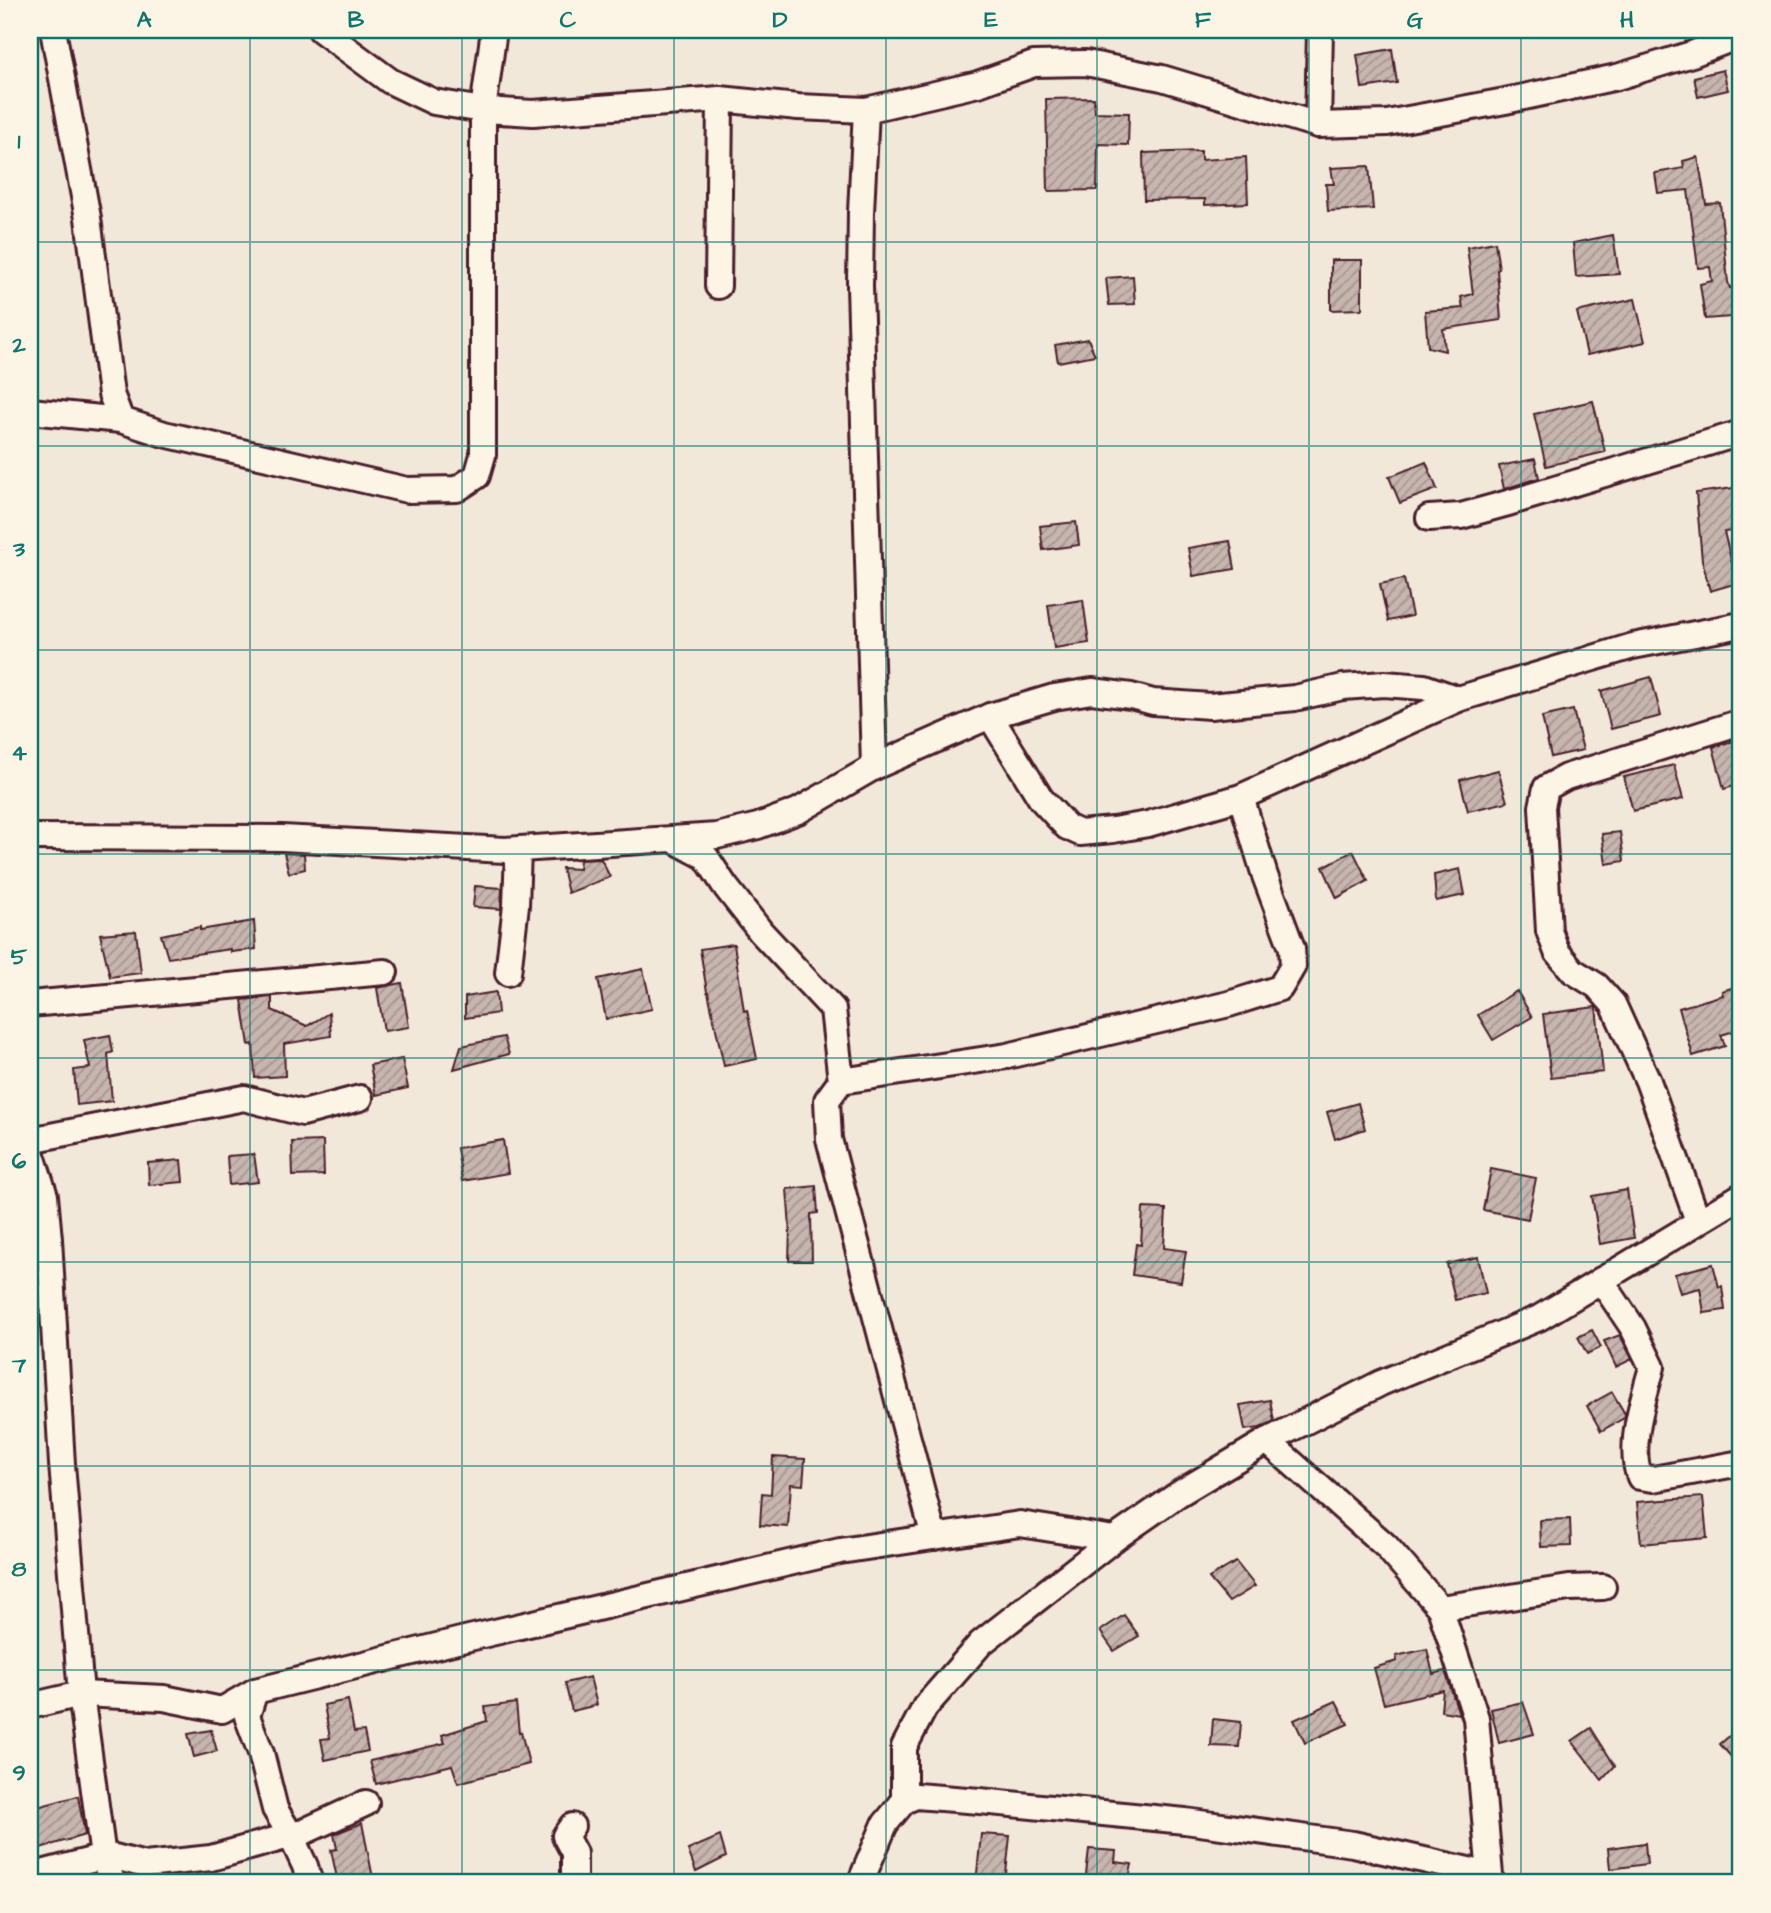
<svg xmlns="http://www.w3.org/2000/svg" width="1771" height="1913" font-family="'Architects Daughter',sans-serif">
<defs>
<pattern id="building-hatch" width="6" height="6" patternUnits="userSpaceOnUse" patternTransform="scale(1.75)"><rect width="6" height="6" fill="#c7b6af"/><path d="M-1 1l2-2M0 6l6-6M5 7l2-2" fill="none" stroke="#a4938f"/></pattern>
</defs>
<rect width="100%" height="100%" fill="#f1e8da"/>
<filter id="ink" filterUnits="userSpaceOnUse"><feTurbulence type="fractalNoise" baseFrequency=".0143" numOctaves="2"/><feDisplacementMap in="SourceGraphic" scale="14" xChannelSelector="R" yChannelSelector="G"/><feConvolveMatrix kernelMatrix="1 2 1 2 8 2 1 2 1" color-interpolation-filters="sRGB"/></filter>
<g filter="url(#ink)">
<g fill="url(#building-hatch)" stroke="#4a1f2b" stroke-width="2">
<polygon points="1392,49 1397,83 1362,88 1357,55"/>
<polygon points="1723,70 1728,90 1698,97 1694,77"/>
<polygon points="1094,98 1095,112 1129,113 1128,145 1098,144 1097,190 1048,191 1046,99"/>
<polygon points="1201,151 1201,160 1246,157 1248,203 1205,205 1205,199 1144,200 1143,153"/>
<polygon points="1698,157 1706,204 1720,203 1728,282 1730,288 1741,286 1741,314 1731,317 1705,319 1700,284 1712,281 1710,267 1698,268 1688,190 1658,193 1655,173 1684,168 1683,161"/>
<polygon points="1369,166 1373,209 1328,211 1326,184 1334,184 1331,168"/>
<polygon points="1613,235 1619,274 1576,277 1573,243"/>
<polygon points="1495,242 1499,269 1497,270 1501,320 1443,329 1445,351 1428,347 1425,311 1463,308 1461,297 1473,294 1467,247"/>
<polygon points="1331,260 1362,260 1362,309 1331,310"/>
<polygon points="1133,276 1135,304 1109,305 1106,278"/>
<polygon points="1635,299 1645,342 1587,355 1577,312"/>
<polygon points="1088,339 1095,355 1058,362 1055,345"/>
<polygon points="1593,401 1605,452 1546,466 1534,414"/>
<polygon points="1535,459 1539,478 1504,489 1499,466"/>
<polygon points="1426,462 1437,489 1400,503 1389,477"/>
<polygon points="1741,487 1741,530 1724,532 1737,583 1710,591 1702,560 1696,493"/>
<polygon points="1076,522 1079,545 1043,550 1040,526"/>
<polygon points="1230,541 1235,569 1193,576 1188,548"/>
<polygon points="1404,579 1412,616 1388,621 1380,584"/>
<polygon points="1083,600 1089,643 1054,648 1048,605"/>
<polygon points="1651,677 1661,716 1611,729 1601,691"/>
<polygon points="1573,710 1583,750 1551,757 1542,717"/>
<polygon points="1741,739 1741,784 1724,789 1713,747"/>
<polygon points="1674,765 1683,799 1633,811 1624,777"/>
<polygon points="1498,770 1507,802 1468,811 1460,780"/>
<polygon points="1620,832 1624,861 1606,864 1602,834"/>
<polygon points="1353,851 1368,881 1337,898 1323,867"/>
<polygon points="284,853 304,854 305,869 289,873"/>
<polygon points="601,859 610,877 568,893 562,868 579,869 580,860"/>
<polygon points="1460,869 1465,895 1436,901 1434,875"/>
<polygon points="475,886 502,888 501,909 473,907"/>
<polygon points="254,921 256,949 231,952 231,949 168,958 161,935 200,927 200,930"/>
<polygon points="136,931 141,973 110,977 100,934"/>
<polygon points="734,944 744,1011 747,1010 757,1059 724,1066 708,992 707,992 700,949"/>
<polygon points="643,969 652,1009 606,1019 598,979"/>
<polygon points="402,983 409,1027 384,1031 377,988"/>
<polygon points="1738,986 1741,996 1741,1029 1721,1035 1725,1046 1693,1056 1679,1008 1723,995 1722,991"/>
<polygon points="1517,991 1532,1017 1493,1040 1478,1015"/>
<polygon points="496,992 498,1013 465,1018 465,997"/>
<polygon points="272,997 272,1010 307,1026 329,1013 331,1036 284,1044 285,1076 255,1078 253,1044 249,1045 242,1000"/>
<polygon points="1596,1007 1603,1072 1551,1078 1543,1014"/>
<polygon points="110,1035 113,1052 108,1054 112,1101 77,1105 74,1070 90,1068 84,1040"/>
<polygon points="504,1037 509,1054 454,1069 461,1046"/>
<polygon points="402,1059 408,1088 376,1095 370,1065"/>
<polygon points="1358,1103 1365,1129 1335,1139 1327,1112"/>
<polygon points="503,1140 508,1173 462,1181 457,1148"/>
<polygon points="323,1141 324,1175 293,1176 292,1142"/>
<polygon points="254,1154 258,1182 229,1185 227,1156"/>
<polygon points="181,1160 183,1182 149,1185 148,1163"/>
<polygon points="1491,1169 1536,1178 1528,1219 1483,1210"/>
<polygon points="816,1186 818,1213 811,1214 812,1261 789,1261 790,1228 787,1189"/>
<polygon points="1627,1190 1634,1238 1600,1244 1592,1196"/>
<polygon points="1143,1208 1166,1209 1164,1248 1186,1251 1181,1282 1132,1275 1136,1244 1141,1245"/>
<polygon points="1478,1257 1486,1293 1455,1300 1447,1264"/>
<polygon points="1713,1264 1719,1287 1722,1286 1725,1310 1704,1313 1700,1288 1680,1293 1675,1274"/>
<polygon points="1592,1330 1601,1347 1587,1354 1578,1337"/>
<polygon points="1620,1335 1632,1359 1616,1367 1604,1341"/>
<polygon points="1612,1392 1625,1414 1624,1418 1601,1431 1587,1406"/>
<polygon points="1270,1400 1274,1421 1260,1428 1245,1430 1240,1405"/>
<polygon points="773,1457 805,1459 803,1485 791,1484 788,1527 760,1525 762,1493 771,1494"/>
<polygon points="1703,1497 1707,1538 1641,1544 1637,1502"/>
<polygon points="1570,1519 1571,1546 1541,1547 1540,1520"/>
<polygon points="1236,1562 1255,1586 1229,1602 1209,1578"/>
<polygon points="1124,1615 1139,1636 1114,1651 1100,1631"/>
<polygon points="1427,1649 1433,1674 1445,1671 1459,1714 1441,1711 1443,1690 1384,1704 1374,1668 1397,1661 1396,1656"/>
<polygon points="590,1677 597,1705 572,1711 565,1683"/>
<polygon points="348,1700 354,1732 364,1731 368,1751 325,1760 321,1739 330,1738 324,1705"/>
<polygon points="1336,1701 1348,1724 1305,1743 1294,1720"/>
<polygon points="1523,1702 1534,1734 1499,1743 1491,1709"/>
<polygon points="516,1703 519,1733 521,1732 529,1764 458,1783 452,1765 376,1784 370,1761 445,1743 442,1735 487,1721 485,1707"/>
<polygon points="1213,1719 1241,1722 1239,1747 1211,1746"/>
<polygon points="1741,1726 1741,1768 1720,1744"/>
<polygon points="1591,1728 1615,1766 1602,1780 1572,1741"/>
<polygon points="211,1730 217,1751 194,1757 188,1734"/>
<polygon points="78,1796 85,1835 30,1851 30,1809"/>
<polygon points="362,1823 374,1883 338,1883 331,1850 337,1849 334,1834"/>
<polygon points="981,1834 1010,1836 1005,1883 976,1883"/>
<polygon points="720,1836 726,1857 696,1872 688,1850"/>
<polygon points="1645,1843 1647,1864 1610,1869 1608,1848"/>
<polygon points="1089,1849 1116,1851 1115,1862 1132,1864 1128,1883 1085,1883"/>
</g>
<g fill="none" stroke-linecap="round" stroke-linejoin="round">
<defs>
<g id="street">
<polyline points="53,30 88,218 111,394 121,420"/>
<polyline points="321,30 390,81 434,102 483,110 533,113 720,99 798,107 866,110 978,84 1034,64 1086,63 1162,78 1318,125 1387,123 1505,101 1617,77 1692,54 1741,35"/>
<polyline points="866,110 861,212 860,286 874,767"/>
<polyline points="1318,125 1320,30"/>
<polyline points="718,286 720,99"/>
<polyline points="30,411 121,420 164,434 407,490 457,489 477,476 483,455 483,110 494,30"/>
<polyline points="1429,518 1461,516 1508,503 1741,433"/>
<polyline points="990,716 1041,799 1067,827 1080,833 1113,830 1148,824 1241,797 1458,699 1633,646 1741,625"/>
<polyline points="30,837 282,838 505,850 717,836 758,826 798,811 874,767 990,716 1054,697 1092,691 1131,696 1153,702 1210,706 1295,698 1343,687 1384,684 1424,687 1458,699"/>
<polyline points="674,840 706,857 725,886 761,932 833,1009 841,1081 827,1100 829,1139 934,1537"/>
<polyline points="508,973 516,905 518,850"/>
<polyline points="30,1004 385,972"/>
<polyline points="841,1081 1007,1056 1229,1004 1280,988 1293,966 1292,948 1265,876 1241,797"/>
<polyline points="30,1140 244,1098 303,1113 360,1098"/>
<polyline points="30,1149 45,1196 49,1239 62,1464 81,1694 103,1857 113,1883"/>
<polyline points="1698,1221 1648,1081 1613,1004 1597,986 1573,971 1557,952 1549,931 1542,807 1546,788 1566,777 1741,722"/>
<path d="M1601 1280 1633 1328 1652 1367C1644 1397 1627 1448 1640 1477L1653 1479 1741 1463"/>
<polyline points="1440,1608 1569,1588 1603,1587"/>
<polyline points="255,1691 247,1716 261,1753 275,1809 291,1836 305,1866 310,1883"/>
<polyline points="30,1706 81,1694 164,1698 222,1710 255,1691 465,1639 840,1551 1020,1524 1114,1539"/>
<polyline points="904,1801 916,1796 980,1801 1185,1821 1353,1844 1490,1875 1476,1718 1440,1608 1386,1546 1267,1441"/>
<polyline points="572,1826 565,1836 574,1853 574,1883"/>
<polyline points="30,1876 103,1857 115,1857 145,1865 211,1858 303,1832 366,1803"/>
<polyline points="860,1883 885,1824 904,1801 904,1747 925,1707 981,1643 1114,1539 1180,1493 1267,1441 1381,1383 1539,1318 1741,1196"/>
</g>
</defs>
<use href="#street" stroke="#4a1f2b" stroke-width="30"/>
<use href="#street" stroke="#fcf5e5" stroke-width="24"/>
</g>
</g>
<path fill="none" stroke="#0f766e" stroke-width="2" stroke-opacity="0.55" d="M250 30V1883M462 30V1883M674 30V1883M886 30V1883M1097 30V1883M1309 30V1883M1521 30V1883M30 242H1741M30 446H1741M30 650H1741M30 854H1741M30 1058H1741M30 1262H1741M30 1466H1741M30 1670H1741"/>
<rect width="1771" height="1913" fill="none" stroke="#fcf5e5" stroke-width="77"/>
<rect x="38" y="38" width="1694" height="1836" fill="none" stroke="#0f766e" stroke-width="2.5"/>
<g font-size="23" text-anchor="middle" font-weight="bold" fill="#0f766e">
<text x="144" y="27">A</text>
<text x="356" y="27">B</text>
<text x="568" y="27">C</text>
<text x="780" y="27">D</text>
<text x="991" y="27">E</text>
<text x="1203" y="27">F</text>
<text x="1415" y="27">G</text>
<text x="1627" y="27">H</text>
<text x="19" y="148">1</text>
<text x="19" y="352">2</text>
<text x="19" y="556">3</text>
<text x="19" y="760">4</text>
<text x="19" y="964">5</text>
<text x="19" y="1168">6</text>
<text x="19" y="1372">7</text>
<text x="19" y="1576">8</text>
<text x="19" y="1780">9</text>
</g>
</svg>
